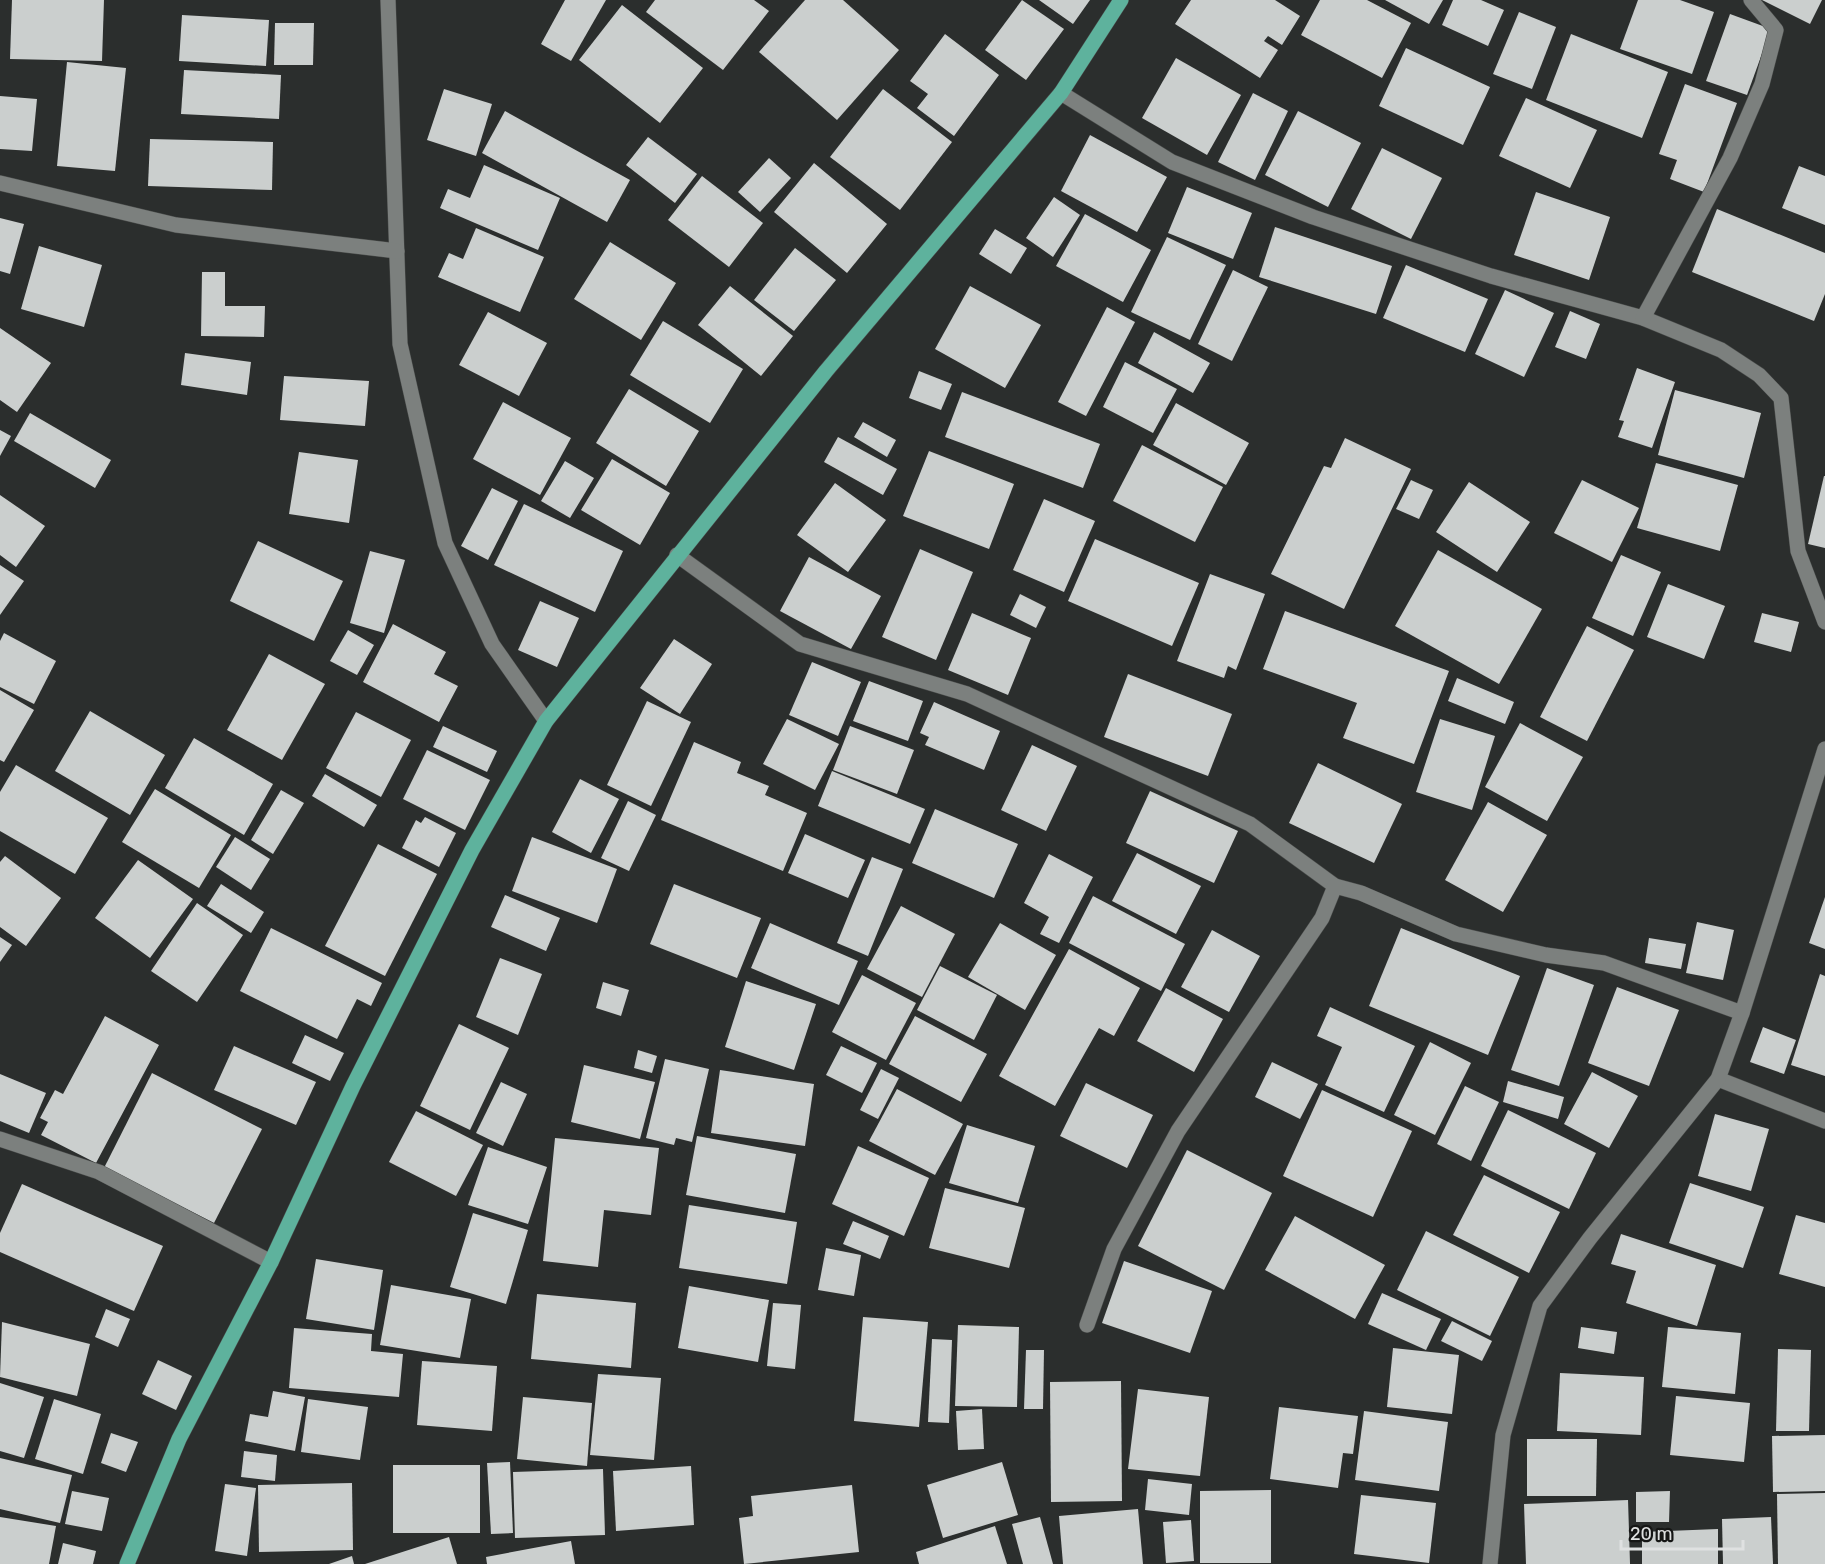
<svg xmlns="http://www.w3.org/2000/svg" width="1825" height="1564" font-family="Rubik,sans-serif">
<rect width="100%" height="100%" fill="#2b2e2d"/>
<g fill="#cbcfce">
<polygon points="12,0 104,0 102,61 10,59"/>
<polygon points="565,0 606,0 571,61 541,44"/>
<polygon points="655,0 754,0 769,11 723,70 646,12"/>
<polygon points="805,0 843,0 899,50 837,120 759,52"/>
<polygon points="1022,0 1064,29 1026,80 985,50"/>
<polygon points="1039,0 1090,0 1073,24"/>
<polygon points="1191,0 1275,0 1300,16 1282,45 1268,36 1264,41 1278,50 1260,78 1175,24"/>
<polygon points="1320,0 1367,0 1411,23 1382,78 1301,35"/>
<polygon points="1385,0 1443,0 1429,24"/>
<polygon points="1453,0 1481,0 1504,10 1488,46 1442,25"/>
<polygon points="1638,0 1680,0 1714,12 1692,74 1620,49"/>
<polygon points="1762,0 1822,0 1810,24"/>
<polygon points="622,5 703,68 660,123 579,60"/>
<polygon points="1519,12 1556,27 1532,89 1493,74"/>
<polygon points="1730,14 1771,29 1747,95 1706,81"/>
<polygon points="182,15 269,20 266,66 179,61"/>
<polygon points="275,23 314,23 313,65 274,65"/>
<polygon points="945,34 999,75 954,136 917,108 928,94 910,81"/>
<polygon points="1571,34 1668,72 1642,138 1546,100"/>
<polygon points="1406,48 1490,87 1463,145 1379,106"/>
<polygon points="1176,58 1241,95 1207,155 1142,118"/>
<polygon points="67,62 126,68 115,171 57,166"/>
<polygon points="184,70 281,75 279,119 181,114"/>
<polygon points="1685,84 1737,103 1704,192 1670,179 1677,160 1659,154"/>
<polygon points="444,89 492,104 476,156 427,140"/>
<polygon points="883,89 952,142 900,210 830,157"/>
<polygon points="1253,93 1288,111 1255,180 1218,162"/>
<polygon points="0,96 37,99 32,151 0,149"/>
<polygon points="1526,98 1597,130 1570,188 1499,156"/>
<polygon points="505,111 630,180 607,222 482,153"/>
<polygon points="1298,111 1361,143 1328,207 1265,175"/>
<polygon points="1090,135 1167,177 1137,232 1061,191"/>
<polygon points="648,137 697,174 675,203 626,165"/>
<polygon points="150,139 273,142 272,190 148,186"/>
<polygon points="1382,148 1442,178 1411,239 1351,209"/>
<polygon points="769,158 791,178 760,212 738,192"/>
<polygon points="814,163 887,224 847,273 774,212"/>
<polygon points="484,165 560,198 538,250 440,208 448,189 470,198"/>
<polygon points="1799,166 1825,176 1825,225 1782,208"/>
<polygon points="702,176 763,223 729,267 668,220"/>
<polygon points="1187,187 1252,213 1233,259 1168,233"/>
<polygon points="1536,192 1610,217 1589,280 1514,255"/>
<polygon points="1054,197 1080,215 1053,257 1026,238"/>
<polygon points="1717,209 1825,253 1825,294 1814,321 1692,272"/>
<polygon points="1085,214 1151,250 1123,302 1056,266"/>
<polygon points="0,218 24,224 10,274 0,271"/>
<polygon points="1275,227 1392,266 1376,314 1259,277"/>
<polygon points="476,228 544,257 520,312 438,277 449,253 463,259"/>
<polygon points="995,229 1027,248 1011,274 979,254"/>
<polygon points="1167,237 1226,265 1190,340 1131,312"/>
<polygon points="610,242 676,283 641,340 574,299"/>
<polygon points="39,246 102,265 84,327 21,309"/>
<polygon points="795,248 836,280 794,331 754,300"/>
<polygon points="1406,265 1488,299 1465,352 1383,318"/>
<polygon points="1233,270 1268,287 1232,361 1198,344"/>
<polygon points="202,272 225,272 225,306 265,306 264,337 201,336"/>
<polygon points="730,286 793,336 761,376 698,325"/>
<polygon points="970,286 1041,325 1005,388 935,349"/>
<polygon points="1505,290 1554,313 1524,377 1475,354"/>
<polygon points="1107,307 1135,322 1086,416 1058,402"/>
<polygon points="1570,311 1600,324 1586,359 1555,347"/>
<polygon points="488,312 547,343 519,396 459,365"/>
<polygon points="663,321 743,369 710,423 630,375"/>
<polygon points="0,328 51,363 17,412 0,400"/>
<polygon points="1154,332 1210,363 1193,393 1138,363"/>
<polygon points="185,353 251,362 247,395 181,385"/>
<polygon points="1125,362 1177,389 1153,433 1103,407"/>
<polygon points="1637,368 1675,382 1652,448 1618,437 1624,421 1619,420"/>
<polygon points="919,371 952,384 941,410 909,398"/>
<polygon points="284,376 369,381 365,426 280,420"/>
<polygon points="629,389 699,431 666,486 596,443"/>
<polygon points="1675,390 1761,413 1744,478 1658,455"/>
<polygon points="962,392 1100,444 1083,488 945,437"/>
<polygon points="503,402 571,438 540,495 473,459"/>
<polygon points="1176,403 1249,443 1226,485 1153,445"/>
<polygon points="30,413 111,460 95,488 14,441"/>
<polygon points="863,422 896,440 887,457 854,437"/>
<polygon points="0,430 11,436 0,456"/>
<polygon points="838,437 897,469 883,495 824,462"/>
<polygon points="1345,438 1411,469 1344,609 1271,574 1324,466 1331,468"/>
<polygon points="1142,445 1223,487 1195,542 1113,501"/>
<polygon points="929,451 1014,484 989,549 903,516"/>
<polygon points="299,452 358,460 349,523 289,514"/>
<polygon points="612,459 670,493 640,545 581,510"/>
<polygon points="565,461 594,478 570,518 541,501"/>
<polygon points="1656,463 1738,485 1720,551 1637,528"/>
<polygon points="1824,476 1825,476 1825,548 1808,544"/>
<polygon points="1411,480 1433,490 1419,519 1396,509"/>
<polygon points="1582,480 1639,508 1612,562 1554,533"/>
<polygon points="1469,482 1530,522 1497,572 1436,532"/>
<polygon points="835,483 886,520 848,572 797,535"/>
<polygon points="492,488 518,501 488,560 461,546"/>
<polygon points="0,495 45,526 16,567 0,555"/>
<polygon points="1044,499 1095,521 1064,592 1013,570"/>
<polygon points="524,504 623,551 595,612 494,565"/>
<polygon points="1095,539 1199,583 1172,646 1068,601"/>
<polygon points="258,541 343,581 314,641 230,601"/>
<polygon points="920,549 973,572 936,660 882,637"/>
<polygon points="1438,550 1542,609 1499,684 1395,626"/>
<polygon points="370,551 405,560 384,633 350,623"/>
<polygon points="1621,555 1661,572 1633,636 1592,618"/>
<polygon points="809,557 881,596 851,649 780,611"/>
<polygon points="0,565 24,581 0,615"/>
<polygon points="1210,574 1265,594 1236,670 1228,666 1224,678 1177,661"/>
<polygon points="1668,584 1725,606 1704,659 1647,637"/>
<polygon points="1020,594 1046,607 1036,628 1010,615"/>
<polygon points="540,601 579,618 557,667 518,650"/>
<polygon points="1285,611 1449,671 1414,764 1343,738 1357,703 1263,669"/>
<polygon points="972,613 1031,638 1008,695 948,670"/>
<polygon points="1762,613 1799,622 1791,652 1754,642"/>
<polygon points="393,624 446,652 434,674 458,686 439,722 363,682"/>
<polygon points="1587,626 1634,650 1587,741 1540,717"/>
<polygon points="348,630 374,645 357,675 330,661"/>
<polygon points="4,633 56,661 34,704 0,687 0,641"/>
<polygon points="674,639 712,664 680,714 640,688"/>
<polygon points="269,654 325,684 282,760 227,730"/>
<polygon points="812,662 861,682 838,736 789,715"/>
<polygon points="1128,674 1232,714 1208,776 1104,737"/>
<polygon points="1457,678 1514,702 1505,724 1448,701"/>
<polygon points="869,681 923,701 908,741 853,721"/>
<polygon points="0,690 34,710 4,762 0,760"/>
<polygon points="647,701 691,722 651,806 607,785"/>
<polygon points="934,702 1000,731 984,770 925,745 929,737 920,733"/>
<polygon points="90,711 165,755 130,815 55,771"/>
<polygon points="356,712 411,740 381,797 326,768"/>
<polygon points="787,719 839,744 815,790 763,764"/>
<polygon points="1440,719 1495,736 1472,810 1416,792"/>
<polygon points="1520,723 1583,757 1547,821 1485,787"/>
<polygon points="443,726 497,751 487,772 433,747"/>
<polygon points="850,726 914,750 897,794 833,770"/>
<polygon points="194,738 273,784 244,835 165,788"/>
<polygon points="694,742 741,762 737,773 769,786 765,795 807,813 783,871 661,820"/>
<polygon points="1032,745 1077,766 1046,831 1001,810"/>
<polygon points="427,750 490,780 465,830 403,799"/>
<polygon points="1318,763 1402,804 1374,863 1289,823"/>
<polygon points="16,765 108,818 75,874 0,831 0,792"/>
<polygon points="832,771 925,809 910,844 818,806"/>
<polygon points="325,774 377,805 364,827 312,796"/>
<polygon points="580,779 619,799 591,853 552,832"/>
<polygon points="155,789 231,835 199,888 122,842"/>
<polygon points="281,790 304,803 273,854 251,840"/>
<polygon points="1150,791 1238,831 1214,883 1126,843"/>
<polygon points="628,801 656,815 629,871 601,858"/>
<polygon points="1488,802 1547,835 1503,912 1445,880"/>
<polygon points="935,809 1018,844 994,898 912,863"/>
<polygon points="425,817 456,833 439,867 402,848 416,820 421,823"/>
<polygon points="805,834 865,860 848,898 788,873"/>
<polygon points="235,837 270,859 251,890 216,867"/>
<polygon points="532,837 617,869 597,923 512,891"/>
<polygon points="378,844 437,874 385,976 325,946"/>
<polygon points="1137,853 1201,886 1176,934 1112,901"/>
<polygon points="1049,854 1093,877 1059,943 1040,934 1049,917 1024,903"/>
<polygon points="5,856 61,898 26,946 0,927 0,862"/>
<polygon points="872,857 903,869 868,956 837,943"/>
<polygon points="138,860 193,899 150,958 95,918"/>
<polygon points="221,884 264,912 251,933 207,906"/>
<polygon points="674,884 761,918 737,978 650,944"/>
<polygon points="505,895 560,918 546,951 491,927"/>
<polygon points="1093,896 1185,944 1161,991 1069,943"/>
<polygon points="1825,897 1825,949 1809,943"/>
<polygon points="197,903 243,935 197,1002 151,971"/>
<polygon points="901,906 955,934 922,997 867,969"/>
<polygon points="1697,922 1734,930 1723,980 1686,973"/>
<polygon points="770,923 858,961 839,1005 751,968"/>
<polygon points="1000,923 1056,955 1025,1010 968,977"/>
<polygon points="271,928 382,983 371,1006 357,999 337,1039 240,991"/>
<polygon points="1401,928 1520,976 1488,1055 1369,1006"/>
<polygon points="1212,930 1260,956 1229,1012 1181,987"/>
<polygon points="0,937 12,945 0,962"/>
<polygon points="1649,938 1686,944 1681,969 1645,963"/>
<polygon points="1069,949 1140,988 1114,1036 1099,1028 1055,1106 999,1076"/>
<polygon points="500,958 542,974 518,1035 476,1017"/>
<polygon points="940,966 997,995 974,1040 917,1010"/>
<polygon points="1547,968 1594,985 1559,1086 1511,1070"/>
<polygon points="1820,974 1825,976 1825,1076 1791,1065"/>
<polygon points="862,975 916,1003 886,1060 832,1032"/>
<polygon points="746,981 816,1004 794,1070 725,1047"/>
<polygon points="603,982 629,990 621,1016 596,1008"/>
<polygon points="1617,987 1679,1010 1649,1086 1588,1063"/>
<polygon points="1166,988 1223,1019 1194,1072 1137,1041"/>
<polygon points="1330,1007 1415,1046 1384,1112 1325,1085 1342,1047 1317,1036"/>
<polygon points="105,1016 159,1045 96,1163 41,1135 48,1122 40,1118 55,1090 63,1094"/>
<polygon points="915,1016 987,1054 961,1102 889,1064"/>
<polygon points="459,1024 509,1048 470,1130 420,1106"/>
<polygon points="1763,1027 1796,1040 1784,1074 1750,1062"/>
<polygon points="305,1035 344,1053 330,1081 292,1063"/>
<polygon points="1430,1042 1471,1063 1435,1135 1394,1115"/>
<polygon points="234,1046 316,1082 296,1125 214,1090"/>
<polygon points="841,1046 877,1063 862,1093 826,1075"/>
<polygon points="638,1050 657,1056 652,1073 634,1068"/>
<polygon points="665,1059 709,1069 692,1142 676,1138 674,1145 646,1138"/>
<polygon points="1272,1062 1318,1084 1300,1119 1255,1097"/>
<polygon points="584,1065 655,1082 640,1139 571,1122"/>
<polygon points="881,1069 899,1078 878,1119 860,1110"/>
<polygon points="720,1070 814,1084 805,1146 711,1133"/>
<polygon points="1592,1072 1638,1096 1609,1148 1564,1124"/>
<polygon points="152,1073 262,1129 214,1223 104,1168"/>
<polygon points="0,1074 46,1093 29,1133 0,1121"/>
<polygon points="1508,1081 1564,1097 1558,1119 1503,1102"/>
<polygon points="501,1082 527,1094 503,1146 476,1133"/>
<polygon points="1086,1083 1153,1115 1127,1168 1060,1136"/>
<polygon points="1465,1086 1499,1102 1471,1161 1437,1144"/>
<polygon points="897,1089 963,1124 935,1175 869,1141"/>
<polygon points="1322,1090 1412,1131 1373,1217 1283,1176"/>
<polygon points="1508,1110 1596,1153 1569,1209 1481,1166"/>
<polygon points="416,1111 483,1145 456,1196 389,1162"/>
<polygon points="1715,1114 1769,1129 1751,1191 1698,1176"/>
<polygon points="967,1125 1035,1146 1018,1203 949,1183"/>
<polygon points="697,1136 796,1154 785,1213 686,1195"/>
<polygon points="555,1138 659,1148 651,1215 604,1210 598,1267 543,1261"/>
<polygon points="858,1146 929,1178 904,1236 832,1204"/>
<polygon points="488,1147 547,1167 528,1224 468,1205"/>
<polygon points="1187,1150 1272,1193 1224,1290 1138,1246"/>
<polygon points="1484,1175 1560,1212 1529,1273 1453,1235"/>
<polygon points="1690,1183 1764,1207 1743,1268 1669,1243"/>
<polygon points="22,1184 163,1246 134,1311 0,1252 0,1233"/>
<polygon points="945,1188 1025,1208 1009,1268 929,1248"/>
<polygon points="689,1205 797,1222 787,1284 679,1268"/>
<polygon points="473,1213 528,1230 506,1304 450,1287"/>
<polygon points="1796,1215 1825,1223 1825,1287 1779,1274"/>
<polygon points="1295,1216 1385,1265 1355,1319 1265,1270"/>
<polygon points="853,1221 889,1236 880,1259 843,1244"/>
<polygon points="1426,1231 1519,1277 1490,1336 1397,1290"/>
<polygon points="1621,1234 1716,1265 1697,1326 1626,1303 1636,1271 1611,1264"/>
<polygon points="826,1248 861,1255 854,1296 818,1290"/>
<polygon points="316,1259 383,1270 374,1330 306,1319"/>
<polygon points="1124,1261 1212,1291 1190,1353 1102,1323"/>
<polygon points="391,1285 471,1299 460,1358 380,1345"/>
<polygon points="689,1286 769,1300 758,1362 678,1348"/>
<polygon points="1382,1293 1441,1319 1426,1350 1368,1324"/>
<polygon points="537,1294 636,1303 631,1368 531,1359"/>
<polygon points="773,1303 801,1305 795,1369 767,1366"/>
<polygon points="106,1309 130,1319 118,1347 95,1337"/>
<polygon points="863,1317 928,1322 919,1427 854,1421"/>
<polygon points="1452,1321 1492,1341 1482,1361 1441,1341"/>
<polygon points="2,1322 90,1344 77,1396 0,1377"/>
<polygon points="958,1325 1019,1327 1017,1407 955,1406"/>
<polygon points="1581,1327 1617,1332 1614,1354 1578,1348"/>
<polygon points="1668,1327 1741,1333 1735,1394 1662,1387"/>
<polygon points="294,1328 372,1334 371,1351 403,1354 399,1397 289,1388"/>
<polygon points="932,1339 952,1340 949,1423 928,1422"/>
<polygon points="1393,1348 1459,1355 1452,1414 1387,1407"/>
<polygon points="1778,1349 1811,1350 1809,1431 1776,1431"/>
<polygon points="1026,1350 1044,1350 1043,1409 1024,1409"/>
<polygon points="158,1360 192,1376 176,1410 142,1394"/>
<polygon points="422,1361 497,1366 492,1431 417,1425"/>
<polygon points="1560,1373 1644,1377 1641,1435 1557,1431"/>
<polygon points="598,1374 661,1378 654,1460 590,1455"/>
<polygon points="1121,1381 1122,1501 1051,1502 1050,1382"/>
<polygon points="0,1383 44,1397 24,1458 0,1451"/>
<polygon points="1138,1389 1209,1397 1200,1476 1128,1469"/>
<polygon points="273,1391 305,1397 295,1451 245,1441 250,1414 268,1417"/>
<polygon points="1676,1396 1750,1403 1744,1462 1670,1455"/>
<polygon points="523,1397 592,1403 587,1466 517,1459"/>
<polygon points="54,1399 101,1414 83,1474 35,1459"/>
<polygon points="308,1399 368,1407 360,1460 301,1452"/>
<polygon points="1279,1407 1358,1416 1353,1454 1343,1453 1338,1488 1270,1479"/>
<polygon points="982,1409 984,1449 958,1450 956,1411"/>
<polygon points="1364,1411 1448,1422 1439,1491 1355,1480"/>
<polygon points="111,1433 138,1442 126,1472 101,1463"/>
<polygon points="1825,1435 1825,1491 1773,1492 1772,1436"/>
<polygon points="1527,1439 1597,1439 1596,1496 1527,1496"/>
<polygon points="244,1451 277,1455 275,1481 241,1477"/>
<polygon points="0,1458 72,1475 60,1523 0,1509"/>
<polygon points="510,1462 513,1533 491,1534 487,1463"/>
<polygon points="1002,1462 1018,1515 943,1538 927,1485"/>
<rect x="393" y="1465" width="87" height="68"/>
<polygon points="691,1466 694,1525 616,1531 613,1471"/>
<polygon points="603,1469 605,1535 515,1538 513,1472"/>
<polygon points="1148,1479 1192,1484 1189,1515 1145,1510"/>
<polygon points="352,1483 353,1550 259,1552 258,1485"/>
<polygon points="225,1484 256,1488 247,1556 215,1551"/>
<polygon points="852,1485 859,1552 744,1564 739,1518 753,1516 751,1496"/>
<polygon points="1271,1490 1271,1563 1200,1563 1200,1491"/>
<polygon points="72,1491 109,1498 102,1531 65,1524"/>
<polygon points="1670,1491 1669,1522 1636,1522 1636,1492"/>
<polygon points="1825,1493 1825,1564 1778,1564 1777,1494"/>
<polygon points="1361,1495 1436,1503 1429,1563 1354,1554"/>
<polygon points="1628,1500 1630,1564 1526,1564 1524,1504"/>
<polygon points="1138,1509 1143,1564 1063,1564 1059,1516"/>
<polygon points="0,1517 56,1526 49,1564 0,1564"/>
<polygon points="1040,1517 1053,1564 1023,1564 1012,1524"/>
<polygon points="1771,1517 1773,1564 1723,1564 1722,1519"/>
<polygon points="1191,1520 1194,1561 1166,1563 1163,1522"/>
<polygon points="995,1526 1007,1564 919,1564 916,1552"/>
<polygon points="1718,1529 1718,1564 1642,1564 1642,1532"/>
<polygon points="449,1537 457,1564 365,1564"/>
<polygon points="571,1541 575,1564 487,1564 486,1557"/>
<polygon points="63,1543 96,1551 93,1564 58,1564"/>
<polygon points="352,1556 354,1564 329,1564"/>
</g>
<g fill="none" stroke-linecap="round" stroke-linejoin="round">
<defs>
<g id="minor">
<polyline points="388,0 400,344 445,543 492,644 546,721"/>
<polyline points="1061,93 1172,162 1313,217 1491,276 1643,318 1721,350 1759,375 1781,398 1798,551 1825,622"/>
<polyline points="0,183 176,225 397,251"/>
<polyline points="1643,318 1730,158 1762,84 1776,30 1751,0"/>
<polyline points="677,555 800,644 967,694 1250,824 1335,886 1361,893 1456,934 1546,955 1604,963 1742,1013"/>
<polyline points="1718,1079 1825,1121"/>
<polyline points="0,1139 99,1172 271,1262"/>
<polyline points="1087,1325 1114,1249 1178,1131 1322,918 1335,886"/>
<polyline points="1490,1564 1503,1435 1540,1306 1590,1238 1718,1079 1742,1013 1825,749"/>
</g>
<polyline id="major" points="127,1564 179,1439 271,1262 353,1086 472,850 546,721 826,371 1061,93 1121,0"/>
</defs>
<use href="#minor" stroke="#494b4a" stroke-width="16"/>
<use href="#major" stroke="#494b4a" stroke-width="16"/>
<use href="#minor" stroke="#7c807e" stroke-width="15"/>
<use href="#major" stroke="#5eb29d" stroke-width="15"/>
</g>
<path d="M1621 1540v9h122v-9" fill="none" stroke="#dfe1e1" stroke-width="3"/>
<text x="1630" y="1540" font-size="18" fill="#dfe1e1" stroke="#151615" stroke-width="4.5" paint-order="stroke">20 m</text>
</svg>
